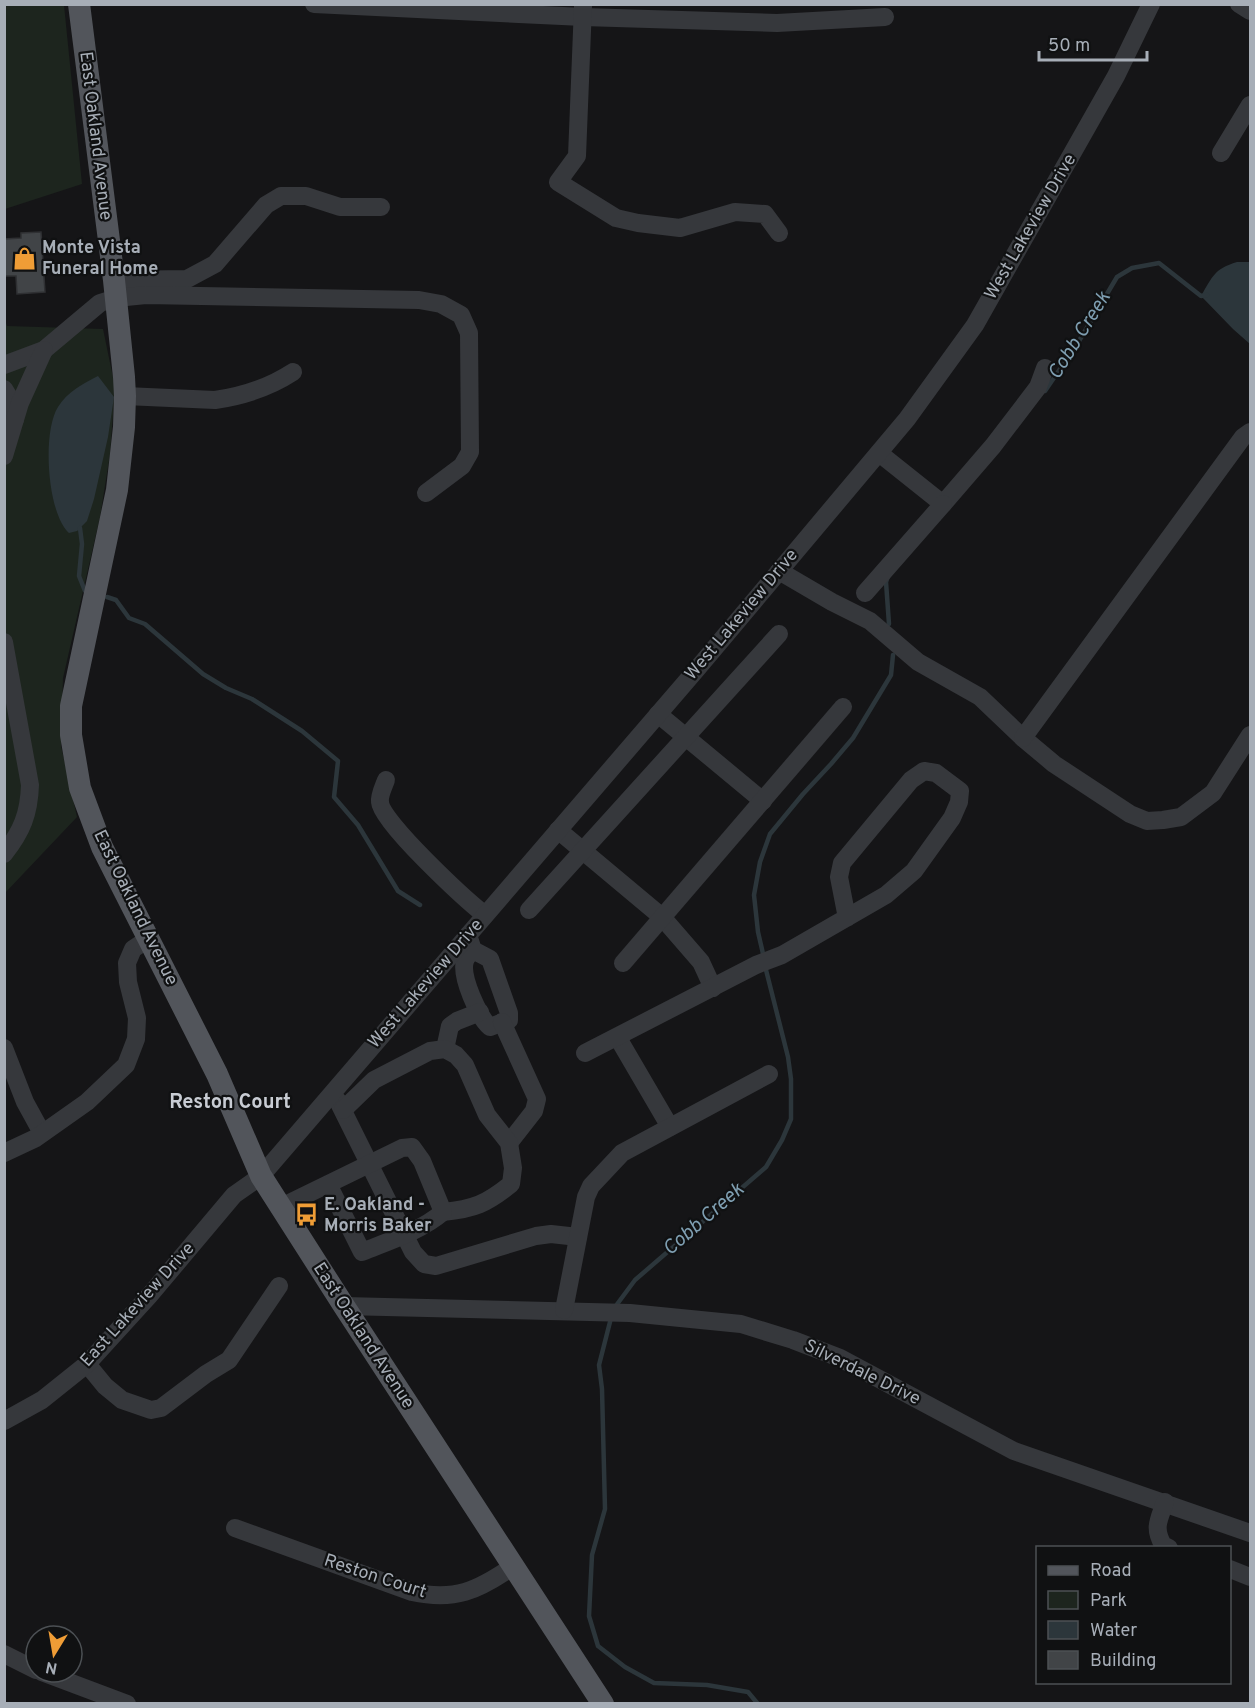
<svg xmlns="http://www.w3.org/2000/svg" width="1255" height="1708" font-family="Overpass,sans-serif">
<rect width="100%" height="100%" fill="#151517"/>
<g fill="#1d251e">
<polygon points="5,4 64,5 82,184 5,209"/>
<polygon points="4,317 7,326 103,329 115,387 110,454 100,517 63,678 61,746 77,817 5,893"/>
</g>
<g fill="#2c363b">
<path d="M1237 262H1250V344L1233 329 1201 296C1213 276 1214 269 1237 262Z"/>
<path d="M98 376 114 397 108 437 94 499 87 521 77 531 69 533C47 513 42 432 58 407 67 392 84 383 98 376Z"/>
</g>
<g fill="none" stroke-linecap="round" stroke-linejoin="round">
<g stroke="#2c363b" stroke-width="4.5">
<polyline points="1045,391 1079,341 1117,277 1132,268 1159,263 1201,296 1207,295"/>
<polyline points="80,528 82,544 79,576 85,591"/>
<polyline points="888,576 886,582 889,624"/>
<polyline points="107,597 116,600 129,618 145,624 203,674 226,688 252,699 302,731 338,761 334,797 358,825 398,891 420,905"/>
<polyline points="764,958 758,932 754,895 760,862 770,834 803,794 831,764 853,738 891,675 893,655"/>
<polyline points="615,1307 635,1280 766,1167 782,1140 791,1119 791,1079 788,1057 765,966"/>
<polyline points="611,1318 599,1365 602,1389 605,1509 592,1555 589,1616 598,1646 625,1667 654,1683 707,1685 748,1692 758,1704"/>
</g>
</g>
<polygon fill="#414447" stroke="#2f3033" stroke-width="1.5" points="41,232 45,292 17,294 16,276 4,276 4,239 21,238 21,233"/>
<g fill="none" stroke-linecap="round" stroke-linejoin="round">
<g stroke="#36383c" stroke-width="18">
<polyline points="314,4 583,17 777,23 885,17"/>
<polyline points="1239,4 1250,11"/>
<polyline points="583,6 577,156 558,182 616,218 638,223 680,228 735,212 765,214 779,233"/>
<polyline points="1221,153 1250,105"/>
<polyline points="114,280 187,279 215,264 266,205 281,196 306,196 340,207 381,207"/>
<polyline points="4,365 44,350 100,303 116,298 146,295 419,300 441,304 461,315 469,333 470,452 462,466 426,493"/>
<polyline points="4,389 12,402 15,419"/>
<path d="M125 396 215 400C243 396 270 387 293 372"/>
<polyline points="879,453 943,504 993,446 1038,387 1045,368"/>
<polyline points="4,456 20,403 44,350"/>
<polyline points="779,571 832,602 870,621 918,662 980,697 1023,738 1054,764 1130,814 1147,821 1163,820 1181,817 1213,793 1250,735"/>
<polyline points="865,593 943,504"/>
<path d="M4 642 30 785C29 814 22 831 4 854"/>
<polyline points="658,714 763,801"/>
<polyline points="1023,738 1243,437 1250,432"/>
<path d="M386 780C384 786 379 795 380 802 381 822 466 900 485 915"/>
<polyline points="558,830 662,917 701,962 713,988"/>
<polyline points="529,910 779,634"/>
<path d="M468 935 473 950C470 954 466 957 465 961 460 976 479 1018 490 1027L509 1020V1013L490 959 473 950"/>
<polyline points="623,963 843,707"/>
<polyline points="502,1022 537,1099 534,1111 509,1143"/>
<polyline points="618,1038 670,1127"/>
<polyline points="4,1048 25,1102 42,1133"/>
<polyline points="445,1049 450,1026 457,1021 480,1012"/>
<polyline points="585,1053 756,965 782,955 886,895 914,871 952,818 959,802 960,791 936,773 924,771 911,780 842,863 839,877 847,918"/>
<polyline points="338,1101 413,1252 424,1264 436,1266 536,1236 551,1234 578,1237"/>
<path d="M343 1110 374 1080 430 1051 445 1049 456 1055 465 1065 487 1115 509 1143 513 1168 511 1184C486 1204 474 1209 443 1212"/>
<polyline points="4,1153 36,1138 87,1102 126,1065 136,1039 137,1018 128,982 127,963 133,949 148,939"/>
<path d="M281 1207 402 1148 412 1147 422 1161 443 1212C421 1231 389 1241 362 1252L328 1184"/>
<polyline points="344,1306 630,1313 741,1324 793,1340 840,1358 1014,1451 1250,1533"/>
<polyline points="564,1310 586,1197 591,1186 622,1153 769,1074"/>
<polyline points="87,1364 105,1386 122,1400 151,1410 161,1408 206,1374 229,1360 279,1286"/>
<polyline points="4,1421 42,1400 87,1364 149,1296 234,1195 261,1176 697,669 907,419 975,325 1116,76 1151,4"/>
<path d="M1165 1502C1159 1520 1153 1527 1163 1545L1169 1548"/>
<path d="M235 1528 412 1592C455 1601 477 1591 512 1567"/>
<polyline points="1230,1569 1250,1577"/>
<polyline points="4,1654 36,1670"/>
<polyline points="42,1672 127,1704"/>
</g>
<polyline stroke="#52555b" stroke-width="22" points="79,4 114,280 124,377 125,396 124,427 117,490 71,706 71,735 80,788 102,847 217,1074 261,1176 344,1306 603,1704"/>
</g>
<defs>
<symbol id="shop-bare" viewBox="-9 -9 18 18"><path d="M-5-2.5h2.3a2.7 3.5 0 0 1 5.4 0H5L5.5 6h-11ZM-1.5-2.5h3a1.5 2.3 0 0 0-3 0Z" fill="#ef9d36" stroke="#101112" stroke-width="2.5" paint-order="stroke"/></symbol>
<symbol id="bus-bare" viewBox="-9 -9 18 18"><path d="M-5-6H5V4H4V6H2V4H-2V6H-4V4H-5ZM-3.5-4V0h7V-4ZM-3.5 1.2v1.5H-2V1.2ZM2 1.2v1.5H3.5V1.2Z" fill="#ef9d36" stroke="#101112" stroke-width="2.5" paint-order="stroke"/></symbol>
</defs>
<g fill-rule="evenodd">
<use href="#shop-bare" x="8" y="242" width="33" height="33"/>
<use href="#bus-bare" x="290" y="1198" width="33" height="33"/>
</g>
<g text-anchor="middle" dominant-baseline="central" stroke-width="4.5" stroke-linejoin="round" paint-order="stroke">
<g font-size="18" fill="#a7aeb7" stroke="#101112">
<text transform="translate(95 136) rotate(83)">East Oakland Avenue</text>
<text transform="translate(1031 227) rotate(-60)">West Lakeview Drive</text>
<text transform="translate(742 615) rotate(-50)">West Lakeview Drive</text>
<text transform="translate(135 908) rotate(64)">East Oakland Avenue</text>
<text transform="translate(426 984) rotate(-49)">West Lakeview Drive</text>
<text transform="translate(138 1305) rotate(-48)">East Lakeview Drive</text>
<text transform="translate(363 1336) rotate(57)">East Oakland Avenue</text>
<text transform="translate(862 1373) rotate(26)">Silverdale Drive</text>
<text transform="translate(375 1577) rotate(18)">Reston Court</text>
</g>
<g font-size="18" font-weight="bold" fill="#a7aeb7" stroke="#101112" text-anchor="start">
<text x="42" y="248">Monte Vista<tspan x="42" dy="21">Funeral Home</tspan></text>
<text x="324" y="1205">E. Oakland -<tspan x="324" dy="21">Morris Baker</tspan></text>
</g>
<g font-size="20" font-style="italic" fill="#7f9fb2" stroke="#101112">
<text transform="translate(1080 336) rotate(-58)">Cobb Creek</text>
<text transform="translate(704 1220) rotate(-41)">Cobb Creek</text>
</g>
<g font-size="20" font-weight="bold" fill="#c8ccd3" stroke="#101112">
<text x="230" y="1103">Reston Court</text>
</g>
</g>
<rect width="1255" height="1708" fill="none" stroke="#a7aeb7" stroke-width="12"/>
<rect x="1036" y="1546" width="195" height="138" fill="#101112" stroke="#4c5054" stroke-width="1.5"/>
<rect x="1048" y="1566" width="30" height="9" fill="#52555b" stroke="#4c5054" stroke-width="1.5"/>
<text x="1090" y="1576" font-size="18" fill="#a7aeb7">Road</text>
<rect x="1048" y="1591" width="30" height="18" fill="#1d251e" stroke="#4c5054" stroke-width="1.5"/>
<text x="1090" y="1606" font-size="18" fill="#a7aeb7">Park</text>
<rect x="1048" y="1621" width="30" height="18" fill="#2c363b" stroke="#4c5054" stroke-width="1.5"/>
<text x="1090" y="1636" font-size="18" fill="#a7aeb7">Water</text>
<rect x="1048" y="1651" width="30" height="18" fill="#414447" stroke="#4c5054" stroke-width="1.5"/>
<text x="1090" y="1666" font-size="18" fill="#a7aeb7">Building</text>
<g transform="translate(54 1654) rotate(191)"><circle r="28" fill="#101112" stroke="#4c5054" stroke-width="1.5"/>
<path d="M0-4.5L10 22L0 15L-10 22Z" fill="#ef9d36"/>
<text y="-9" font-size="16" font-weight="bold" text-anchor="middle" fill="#a7aeb7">N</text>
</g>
<path d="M1039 51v9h108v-9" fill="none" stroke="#a7aeb7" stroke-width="3"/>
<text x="1048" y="51" font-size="18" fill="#a7aeb7" stroke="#101112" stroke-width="4.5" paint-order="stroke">50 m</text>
</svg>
